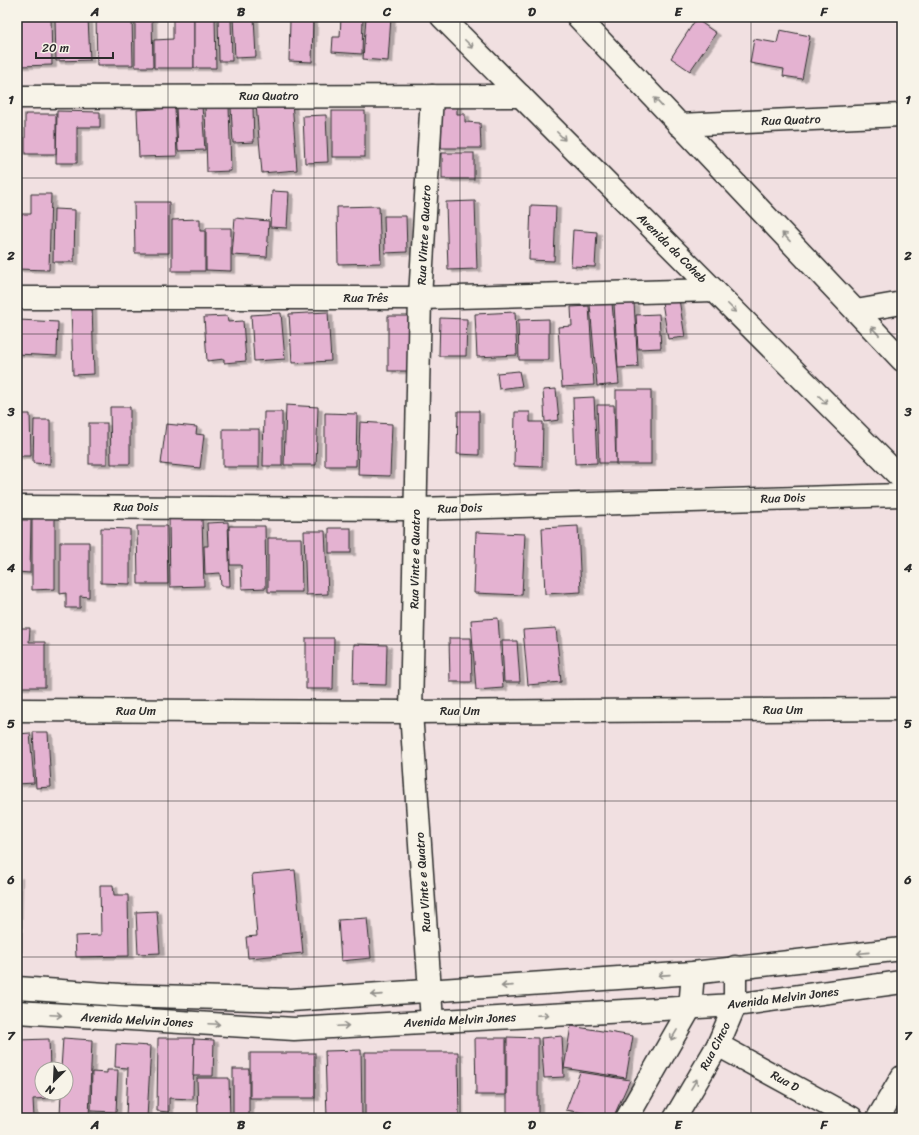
<svg xmlns="http://www.w3.org/2000/svg" width="919" height="1135" font-family="Sriracha,sans-serif">
<defs>
<filter id="shadow"><feDropShadow dx="4.5" dy="2.5" stdDeviation="0" flood-color="#0004"/></filter>
</defs>
<rect width="100%" height="100%" fill="#f1e0e1"/>
<filter id="ink" filterUnits="userSpaceOnUse"><feTurbulence type="fractalNoise" baseFrequency=".025" numOctaves="2"/><feDisplacementMap in="SourceGraphic" scale="8" xChannelSelector="R" yChannelSelector="G"/><feConvolveMatrix kernelMatrix="1 2 1 2 8 2 1 2 1" color-interpolation-filters="sRGB"/></filter>
<g filter="url(#ink)">
<g fill="#e4b2d1" stroke="#2b2b2b" filter="url(#shadow)">
<polygon points="17,17 19,66 17,66"/>
<polygon points="19,17 51,17 52,65 20,66"/>
<polygon points="96,17 132,17 133,65 97,65"/>
<polygon points="135,17 152,17 153,67 135,67"/>
<polygon points="173,17 194,17 194,68 154,68 154,40 173,39"/>
<polygon points="194,17 215,17 216,68 194,68"/>
<polygon points="218,17 231,17 232,61 219,61"/>
<polygon points="233,17 254,17 256,57 235,58"/>
<polygon points="341,17 363,17 362,54 332,52 333,37 340,37"/>
<polygon points="366,17 391,17 388,61 363,59"/>
<polygon points="88,18 90,60 56,61 55,19"/>
<polygon points="696,19 716,33 690,71 671,58"/>
<polygon points="290,20 313,20 312,62 289,61"/>
<polygon points="780,30 810,36 802,79 783,76 784,69 750,63 754,39 777,43"/>
<polygon points="292,101 297,170 262,173 256,104"/>
<polygon points="441,105 457,106 457,114 465,114 465,122 480,123 481,148 441,148"/>
<polygon points="202,106 205,150 178,151 176,107"/>
<polygon points="229,106 231,171 207,172 205,107"/>
<polygon points="253,107 254,142 233,143 231,108"/>
<polygon points="175,108 177,156 139,157 137,110"/>
<polygon points="57,111 100,112 100,127 77,127 77,163 56,163"/>
<rect x="332" y="111" width="33" height="46"/>
<rect x="25" y="114" width="31" height="40"/>
<polygon points="326,115 328,162 305,163 303,116"/>
<rect x="442" y="153" width="32" height="26"/>
<polygon points="272,191 289,192 287,228 270,227"/>
<polygon points="31,194 51,194 49,270 17,269 17,214 31,214"/>
<polygon points="475,201 477,269 448,270 446,202"/>
<polygon points="134,202 169,202 169,253 135,253"/>
<polygon points="531,205 556,206 554,261 529,260"/>
<polygon points="379,206 381,263 338,264 337,207"/>
<polygon points="54,209 75,210 74,262 53,262"/>
<polygon points="384,216 406,216 407,252 385,253"/>
<polygon points="235,218 269,221 267,257 232,255"/>
<polygon points="200,219 200,231 205,231 205,271 172,271 172,220"/>
<polygon points="206,228 231,228 231,271 206,270"/>
<polygon points="573,230 597,232 595,267 571,266"/>
<polygon points="678,293 685,337 668,339 661,296"/>
<polygon points="612,303 619,384 597,386 590,305"/>
<polygon points="634,303 638,367 618,368 614,304"/>
<polygon points="71,305 92,305 94,374 73,375"/>
<polygon points="589,306 594,385 562,387 558,327 572,326 571,307"/>
<polygon points="328,312 331,361 292,363 289,314"/>
<polygon points="515,312 517,355 477,357 475,314"/>
<polygon points="281,313 285,359 254,361 251,315"/>
<polygon points="659,314 661,348 638,349 636,315"/>
<polygon points="227,316 228,322 243,321 246,361 224,363 224,359 207,361 204,317"/>
<rect x="388" y="316" width="21" height="55"/>
<polygon points="440,318 467,319 466,356 439,356"/>
<polygon points="549,319 549,360 519,360 518,320"/>
<polygon points="19,320 58,322 57,356 17,354"/>
<polygon points="519,371 522,386 499,389 497,373"/>
<polygon points="556,389 559,420 545,422 543,390"/>
<rect x="616" y="390" width="35" height="74"/>
<polygon points="594,397 597,463 575,464 573,398"/>
<polygon points="286,405 318,407 316,465 284,465"/>
<polygon points="597,405 614,405 616,463 599,463"/>
<polygon points="110,407 130,407 130,464 111,464"/>
<polygon points="458,411 479,411 479,455 457,454"/>
<polygon points="264,412 282,412 282,466 263,466"/>
<polygon points="515,412 530,412 530,422 543,422 542,467 514,466"/>
<polygon points="325,413 357,414 356,466 325,466"/>
<polygon points="17,414 30,414 31,456 17,456"/>
<polygon points="34,420 50,420 50,464 33,463"/>
<polygon points="360,422 392,424 390,476 358,475"/>
<rect x="89" y="423" width="18" height="41"/>
<polygon points="166,424 197,427 196,434 204,435 200,468 161,464"/>
<rect x="223" y="429" width="36" height="38"/>
<polygon points="32,515 55,515 55,589 32,590"/>
<polygon points="169,519 202,519 204,586 170,587"/>
<polygon points="17,520 31,520 30,573 17,572"/>
<polygon points="228,522 230,586 221,586 220,573 205,574 204,546 208,546 207,523"/>
<polygon points="137,526 167,526 168,584 138,584"/>
<polygon points="229,526 265,526 266,588 242,589 241,565 230,565"/>
<polygon points="578,526 581,592 545,594 542,528"/>
<polygon points="101,528 130,529 130,584 101,583"/>
<rect x="329" y="528" width="22" height="25"/>
<polygon points="304,531 325,531 328,594 306,595"/>
<polygon points="476,532 525,534 522,595 474,593"/>
<polygon points="268,538 301,538 302,592 268,592"/>
<polygon points="60,542 89,542 89,597 80,596 80,608 66,608 66,593 60,594"/>
<polygon points="498,618 503,688 476,690 471,620"/>
<polygon points="17,628 30,628 29,642 45,642 45,687 17,687"/>
<polygon points="556,628 561,682 528,685 523,630"/>
<polygon points="306,638 334,638 333,689 306,689"/>
<polygon points="449,638 471,638 472,682 450,682"/>
<polygon points="502,641 517,641 520,682 504,682"/>
<polygon points="354,644 387,645 386,685 353,684"/>
<polygon points="33,732 48,732 51,787 36,788"/>
<polygon points="30,733 34,783 17,784 17,734"/>
<polygon points="295,870 303,953 248,958 246,937 257,936 252,874"/>
<polygon points="17,876 18,876 17,950"/>
<polygon points="100,885 113,885 114,895 128,895 129,956 76,957 75,936 101,935"/>
<polygon points="157,911 160,953 138,954 136,912"/>
<polygon points="367,918 371,958 341,961 338,920"/>
<polygon points="571,1026 633,1036 626,1078 564,1068"/>
<polygon points="562,1036 564,1077 544,1078 541,1038"/>
<polygon points="507,1037 538,1038 538,1118 507,1118"/>
<polygon points="63,1038 92,1040 89,1118 60,1117 61,1093 66,1093 66,1069 61,1069"/>
<polygon points="158,1038 194,1038 193,1099 169,1098 169,1112 157,1111"/>
<polygon points="475,1038 506,1038 506,1095 476,1095"/>
<polygon points="49,1039 50,1069 42,1069 42,1093 51,1093 51,1098 33,1099 34,1118 17,1118 17,1040"/>
<polygon points="194,1039 214,1040 213,1076 193,1076"/>
<polygon points="116,1044 151,1046 147,1118 126,1118 128,1068 115,1067"/>
<polygon points="361,1050 362,1118 327,1118 325,1051"/>
<polygon points="365,1052 458,1052 459,1118 365,1118"/>
<rect x="250" y="1053" width="65" height="45"/>
<rect x="233" y="1069" width="16" height="49"/>
<polygon points="107,1070 118,1070 116,1112 91,1111 92,1072 107,1073"/>
<polygon points="580,1072 630,1080 613,1118 566,1110"/>
<polygon points="197,1078 229,1078 230,1118 198,1118"/>
</g>
<g fill="none" stroke-linecap="round" stroke-linejoin="round">
<defs>
<g id="minor">
<polyline points="17,97 521,96"/>
<polyline points="679,125 902,115"/>
<polyline points="17,298 420,298 714,290"/>
<polyline points="856,311 902,303"/>
<polyline points="17,507 417,509 902,495"/>
<polyline points="17,710 411,712 902,709"/>
<polyline points="432,1021 411,712 420,298 432,96"/>
<polyline points="718,1045 852,1118"/>
<polyline points="878,1118 902,1077"/>
</g>
<g id="tertiary">
<polyline points="627,1118 690,1008 693,973"/>
<polyline points="675,1118 718,1045 735,1005 735,967"/>
</g>
<g id="secondary">
<polyline points="442,17 902,479"/>
<polyline points="578,17 902,360"/>
<polyline points="17,988 120,995 291,1000 693,973 902,949"/>
<polyline points="17,1012 294,1029 735,1005 902,982"/>
</g>
</defs>
<use href="#minor" stroke="#2b2b2b" stroke-width="25"/>
<use href="#tertiary" stroke="#2b2b2b" stroke-width="25"/>
<use href="#secondary" stroke="#2b2b2b" stroke-width="25"/>
<use href="#minor" stroke="#f7f3e8" stroke-width="22"/>
<use href="#tertiary" stroke="#f7f3e8" stroke-width="22"/>
<use href="#secondary" stroke="#f7f3e8" stroke-width="22"/>
</g>
<defs><path id="oneway-shaft" d="M-6 0H5M1.5-3L5.5 0L1.5 3" fill="none" stroke-width="1.6" stroke-linecap="round" stroke-linejoin="round"/></defs>
<g stroke="#918f8a">
<use href="#oneway-shaft" transform="translate(469 44) rotate(45)"/>
<use href="#oneway-shaft" transform="translate(658 102) rotate(-133)"/>
<use href="#oneway-shaft" transform="translate(561 136) rotate(45)"/>
<use href="#oneway-shaft" transform="translate(786 237) rotate(-133)"/>
<use href="#oneway-shaft" transform="translate(732 308) rotate(45)"/>
<use href="#oneway-shaft" transform="translate(875 331) rotate(-133)"/>
<use href="#oneway-shaft" transform="translate(823 400) rotate(45)"/>
<use href="#oneway-shaft" transform="translate(863 953) rotate(174)"/>
<use href="#oneway-shaft" transform="translate(664 975) rotate(176)"/>
<use href="#oneway-shaft" transform="translate(507 986) rotate(176)"/>
<use href="#oneway-shaft" transform="translate(377 995) rotate(176)"/>
<use href="#oneway-shaft" transform="translate(56 1015) rotate(3)"/>
<use href="#oneway-shaft" transform="translate(543 1015) rotate(-3)"/>
<use href="#oneway-shaft" transform="translate(214 1024) rotate(3)"/>
<use href="#oneway-shaft" transform="translate(343 1026) rotate(-3)"/>
<use href="#oneway-shaft" transform="translate(674 1035) rotate(121)"/>
<use href="#oneway-shaft" transform="translate(694 1084) rotate(-59)"/>
</g>
</g>
<path fill="none" stroke="#2b2b2b" stroke-width="1" stroke-opacity="0.55" d="M168 17V1118M314 17V1118M460 17V1118M605 17V1118M751 17V1118M17 178H902M17 334H902M17 490H902M17 645H902M17 801H902M17 957H902"/>
<g text-anchor="middle" dominant-baseline="central" stroke-width="3.5" stroke-linejoin="round" paint-order="stroke">
<g font-size="12" fill="#2b2b2b" stroke="#f7f3e8">
<text x="269" y="96">Rua Quatro</text>
<text transform="translate(791 120) rotate(-2)">Rua Quatro</text>
<text transform="translate(424 235) rotate(-87)">Rua Vinte e Quatro</text>
<text transform="translate(672 248) rotate(45)">Avenida da Coheb</text>
<text x="366" y="298">Rua Três</text>
<text transform="translate(783 498) rotate(-2)">Rua Dois</text>
<text x="136" y="507">Rua Dois</text>
<text transform="translate(460 508) rotate(-2)">Rua Dois</text>
<text transform="translate(415 559) rotate(-89)">Rua Vinte e Quatro</text>
<text x="783" y="710">Rua Um</text>
<text x="136" y="711">Rua Um</text>
<text x="460" y="711">Rua Um</text>
<text transform="translate(423 882) rotate(-94)">Rua Vinte e Quatro</text>
<text transform="translate(783 998) rotate(-7)">Avenida Melvin Jones</text>
<text transform="translate(137 1020) rotate(3)">Avenida Melvin Jones</text>
<text transform="translate(460 1020) rotate(-3)">Avenida Melvin Jones</text>
<text transform="translate(715 1046) rotate(-63)">Rua Cinco</text>
<text transform="translate(785 1081) rotate(29)">Rua D</text>
</g>
</g>
<rect width="919" height="1135" fill="none" stroke="#f7f3e8" stroke-width="44"/>
<g transform="translate(54 1081) rotate(204)"><circle r="19" fill="#f7f3e8" stroke="#a5a39c"/>
<path d="M0-3L7 15L0 10L-7 15Z" fill="#2b2b2b"/>
<text y="-6" font-size="11" font-weight="bold" text-anchor="middle" fill="#2b2b2b">N</text>
</g>
<path d="M36 52v6h77v-6" fill="none" stroke="#2b2b2b" stroke-width="2"/>
<text x="42" y="52" font-size="12" fill="#2b2b2b" stroke="#f7f3e8" stroke-width="3" paint-order="stroke">20 m</text>
<rect x="22" y="22" width="875" height="1091" fill="none" stroke="#2b2b2b" stroke-width="1.5"/>
<g font-size="13" text-anchor="middle" font-weight="bold" fill="#2b2b2b">
<text x="95" y="16">A</text>
<text x="241" y="16">B</text>
<text x="387" y="16">C</text>
<text x="532" y="16">D</text>
<text x="678" y="16">E</text>
<text x="824" y="16">F</text>
<text x="11" y="104">1</text>
<text x="908" y="104">1</text>
<text x="11" y="260">2</text>
<text x="908" y="260">2</text>
<text x="11" y="416">3</text>
<text x="908" y="416">3</text>
<text x="11" y="572">4</text>
<text x="908" y="572">4</text>
<text x="11" y="728">5</text>
<text x="908" y="728">5</text>
<text x="11" y="884">6</text>
<text x="908" y="884">6</text>
<text x="11" y="1040">7</text>
<text x="908" y="1040">7</text>
<text x="95" y="1129">A</text>
<text x="241" y="1129">B</text>
<text x="387" y="1129">C</text>
<text x="532" y="1129">D</text>
<text x="678" y="1129">E</text>
<text x="824" y="1129">F</text>
</g>
</svg>
